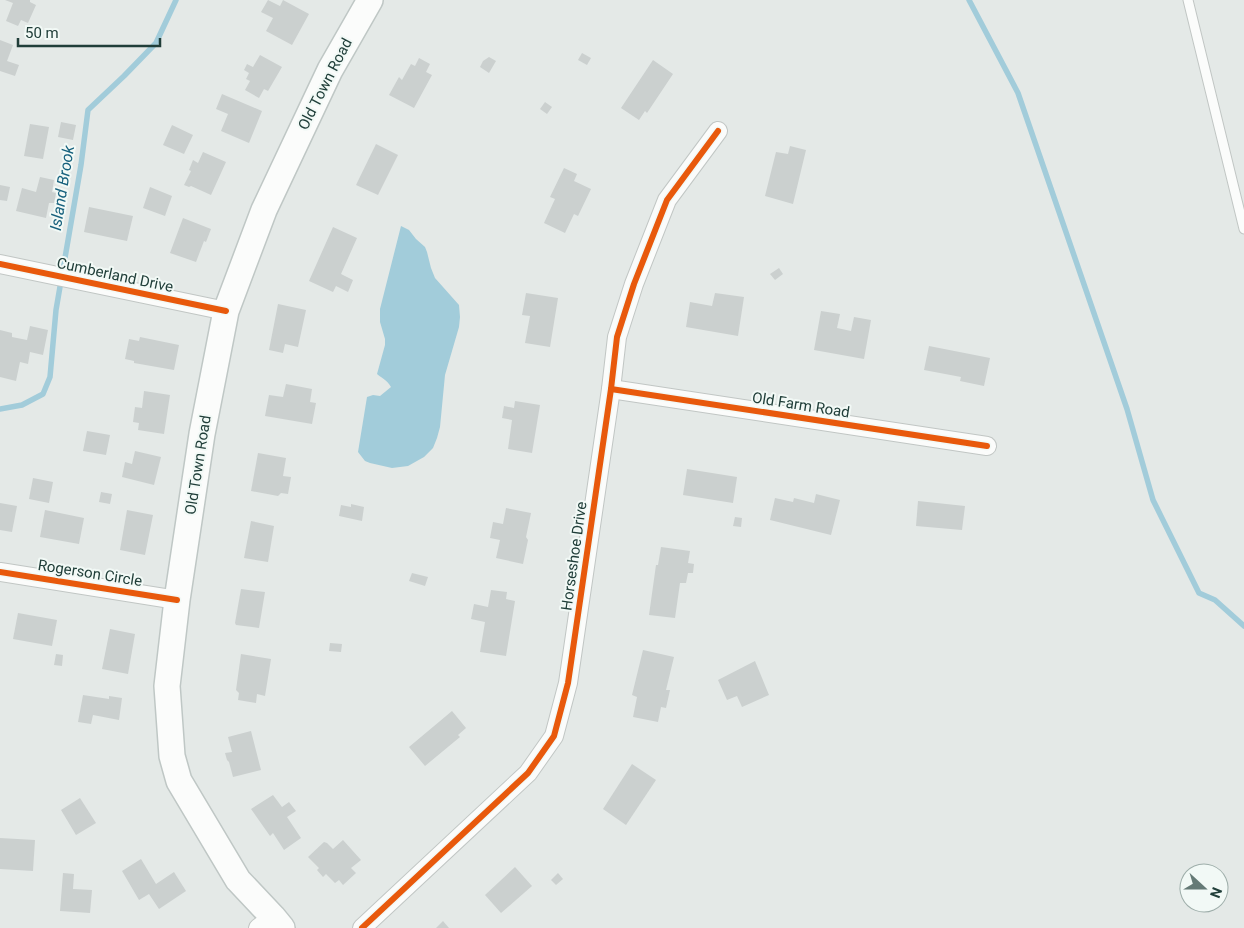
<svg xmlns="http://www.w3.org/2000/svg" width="1244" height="928" font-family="Roboto,sans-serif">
<rect width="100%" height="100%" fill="#e4e9e7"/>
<path fill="#a2ccda" d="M401 226 409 230 416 239 425 247 427 252 431 268 435 278 459 305 460 317 459 327 445 375 440 427 437 438 433 448 424 457 408 466 392 468 370 463 365 461 358 452 367 397 373 395 380 396 391 387C386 379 383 379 377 374L385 345V339L380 322V309Z"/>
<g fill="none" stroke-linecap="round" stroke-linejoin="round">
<g stroke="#a2ccda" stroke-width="5.5">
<polyline points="969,0 1018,93 1127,409 1153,500 1199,593 1215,600 1244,626"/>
<polyline points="0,409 22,405 43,394 50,377 56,310 81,165 88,110 124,76 156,43 176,0"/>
</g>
</g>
<g fill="#cbd0cf">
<polygon points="5,0 30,0 30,2 36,5 28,23 21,20 18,26 6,21 13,3"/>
<polygon points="268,0 280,6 283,0 309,14 292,45 266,31 273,18 261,12"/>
<polygon points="0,40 13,45 7,61 19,65 15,76 0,71"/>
<polygon points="582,53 591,58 587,65 578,60"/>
<polygon points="260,55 282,67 268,91 264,89 259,98 245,90 250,81 246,79 249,73 244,70 247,64 253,67"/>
<polygon points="489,57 496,61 489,73 480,67 483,61"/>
<polygon points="419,58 430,64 426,72 432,75 414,108 389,95 399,77 402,80 411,64 415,66"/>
<polygon points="653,60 673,74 647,113 645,111 639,120 621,108"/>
<polygon points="222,94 262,111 249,143 221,131 228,114 216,109"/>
<polygon points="545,102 552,107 547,114 540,109"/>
<polygon points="61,122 76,125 73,140 58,137"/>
<polygon points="30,124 49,127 43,159 24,156"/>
<polygon points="172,125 193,135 184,154 163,145"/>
<polygon points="376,144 398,155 378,195 356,185"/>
<polygon points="790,146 806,150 793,204 765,196 776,152 788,154"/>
<polygon points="203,152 226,162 211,195 191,186 189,187 184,185 191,171 189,170 193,160 198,163"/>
<polygon points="564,168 577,174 574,181 591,189 578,216 574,214 565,233 544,223 555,199 550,197"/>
<polygon points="40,177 54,180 52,192 56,193 54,203 49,203 46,218 16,211 22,188 36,192"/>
<polygon points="0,185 10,187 7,201 0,200"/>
<polygon points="150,187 172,196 165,216 143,208"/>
<polygon points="89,207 133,216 127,241 84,232"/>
<polygon points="183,218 211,229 206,242 204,241 196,262 170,253"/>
<polygon points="333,227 357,238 341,274 353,280 348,292 336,286 333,292 309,281"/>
<polygon points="779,268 783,274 775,280 770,274"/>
<polygon points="526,293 558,298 550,347 525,343 530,316 522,315"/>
<polygon points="715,293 744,297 738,336 686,327 690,302 712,306"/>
<polygon points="278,304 306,310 298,347 285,344 283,353 269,350"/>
<polygon points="821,311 840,314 837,328 851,331 854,317 871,320 864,359 814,350"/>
<polygon points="30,326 48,330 43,355 30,352 28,364 20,362 16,381 0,377 0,330 12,333 12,337 27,340"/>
<polygon points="140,337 179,345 174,370 134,363 134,361 125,359 129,339 139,341"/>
<polygon points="929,346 990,358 984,386 960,381 961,377 924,370"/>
<polygon points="286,384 312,389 310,402 316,403 312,424 265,416 269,395 283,397"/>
<polygon points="144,391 170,395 164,434 138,430 139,423 133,422 135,407 142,408"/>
<polygon points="515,401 540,405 532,453 508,449 512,420 502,418 504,406 514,408"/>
<polygon points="87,431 110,435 106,455 83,451"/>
<polygon points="135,451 161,457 154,485 122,477 125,462 132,464"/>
<polygon points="258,453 286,458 283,476 291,477 288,494 281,493 278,496 251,491"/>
<polygon points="687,469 737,477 733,503 683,495"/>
<polygon points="33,478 53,482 49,503 29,499"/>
<polygon points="101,492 112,494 110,504 99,502"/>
<polygon points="816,494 840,500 831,535 770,520 775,498 793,502 794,498 814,503"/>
<polygon points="918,501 965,506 962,530 916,526"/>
<polygon points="0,503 17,506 12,532 0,530"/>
<polygon points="351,504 364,507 362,521 339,516 341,505 351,507"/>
<polygon points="506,508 531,513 526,537 528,540 523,564 496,558 500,540 490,538 493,522 503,524"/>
<polygon points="45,510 84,518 79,544 40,537"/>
<polygon points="127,510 153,515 145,555 120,550"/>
<polygon points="735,517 742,518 741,527 733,526"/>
<polygon points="251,521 274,526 268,562 244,558"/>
<polygon points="661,547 690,551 688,563 694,564 693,573 688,573 686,583 680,583 675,618 649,615 656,565 658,565"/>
<polygon points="412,573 428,577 425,586 409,581"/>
<polygon points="241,589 265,592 259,628 236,625 235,623"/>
<polygon points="491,590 507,592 506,599 515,601 506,656 480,652 485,622 471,619 474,604 488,607"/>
<polygon points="18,613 57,620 52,646 13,639"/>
<polygon points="110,629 135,634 128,674 102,669"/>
<polygon points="330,643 342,644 341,652 329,651"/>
<polygon points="643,650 674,657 666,690 670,690 666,708 661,707 658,722 633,717 637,697 632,695"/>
<polygon points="56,654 63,655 62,666 54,665"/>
<polygon points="241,654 271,659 265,696 257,694 256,703 238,700 239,693 236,690"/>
<polygon points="755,661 769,695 742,707 737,696 727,700 718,680"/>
<polygon points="83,695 109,699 109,696 122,698 119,720 93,715 91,724 78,722"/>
<polygon points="452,711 466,728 458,735 460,737 425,766 409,747"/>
<polygon points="251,731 261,770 233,777 229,762 227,760 225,753 232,752 228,737"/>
<polygon points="632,764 656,780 626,825 603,809"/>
<polygon points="273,795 282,807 289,802 296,811 287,817 301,838 284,850 273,833 270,836 251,809"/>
<polygon points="80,798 96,823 76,835 61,810"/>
<polygon points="0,838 35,840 33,871 0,869"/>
<polygon points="343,840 361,860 351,868 356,873 343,885 339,880 335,883 326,874 323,877 317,870 319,868 308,857 324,842 327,843 333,849"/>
<polygon points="141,859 156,884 174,872 186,891 159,909 149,894 139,900 122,871"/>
<polygon points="515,867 532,886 501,913 485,895"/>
<polygon points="63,873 74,874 73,889 92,890 90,913 60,911"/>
<polygon points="558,873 563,879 556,885 551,880"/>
<polygon points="443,921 449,928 436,928"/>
</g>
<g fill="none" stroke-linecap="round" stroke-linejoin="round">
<defs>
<polyline id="lane" points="1188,0 1244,229"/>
<g id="street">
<polyline points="0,264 226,311"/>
<polyline points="611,389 987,446"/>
<polyline points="0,572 177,600"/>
<polyline points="258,928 273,917"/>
<polyline points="362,928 528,773 554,736 568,683 611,389 617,337 634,284 667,200 718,131"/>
</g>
<polyline id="secondary" points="282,928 273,917 238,880 179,781 172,756 167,686 177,600 202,434 226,311 264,210 330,70 370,0"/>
</defs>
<use href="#lane" stroke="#c1c6c4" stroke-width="11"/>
<use href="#street" stroke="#c1c6c4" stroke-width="20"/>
<use href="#secondary" stroke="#bfc7c5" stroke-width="28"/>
<use href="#lane" stroke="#fbfcfb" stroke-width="9"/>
<use href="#street" stroke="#fbfcfb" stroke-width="18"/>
<use href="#secondary" stroke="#fbfcfb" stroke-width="25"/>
<defs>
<g id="cycleway">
<polyline points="0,264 226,311"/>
<polyline points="611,389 987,446"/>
<polyline points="0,572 177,600"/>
<polyline points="362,928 528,773 554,736 568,683 611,389 617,337 634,284 667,200 718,131"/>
</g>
</defs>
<use href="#cycleway" stroke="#f2f9f6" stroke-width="9"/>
<use href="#cycleway" stroke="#e8590c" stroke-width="6"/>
</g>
<g text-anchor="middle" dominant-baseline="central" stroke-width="4" stroke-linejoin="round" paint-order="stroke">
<g font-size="15" fill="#203e39" stroke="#f2f9f6">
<text transform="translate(325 84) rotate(-63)">Old Town Road</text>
<text transform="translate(115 275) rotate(12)">Cumberland Drive</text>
<text transform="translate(801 405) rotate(9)">Old Farm Road</text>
<text transform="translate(198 465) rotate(-81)">Old Town Road</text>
<text transform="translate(574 556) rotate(-82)">Horseshoe Drive</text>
<text transform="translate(90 573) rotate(9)">Rogerson Circle</text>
</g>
<g font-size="16" font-style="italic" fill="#17617d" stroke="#f2f9f6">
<text transform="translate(62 188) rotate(-81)">Island Brook</text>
</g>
</g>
<g transform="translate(1204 888) rotate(111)"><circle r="24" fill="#f2f9f6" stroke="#9eaeaa"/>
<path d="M0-4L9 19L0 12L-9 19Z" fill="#657a76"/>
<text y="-8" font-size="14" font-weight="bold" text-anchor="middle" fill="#203e39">N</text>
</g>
<path d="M18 38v8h142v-8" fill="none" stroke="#203e39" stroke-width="2.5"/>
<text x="25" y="38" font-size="15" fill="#203e39" stroke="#f2f9f6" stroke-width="4" paint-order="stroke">50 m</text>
</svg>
